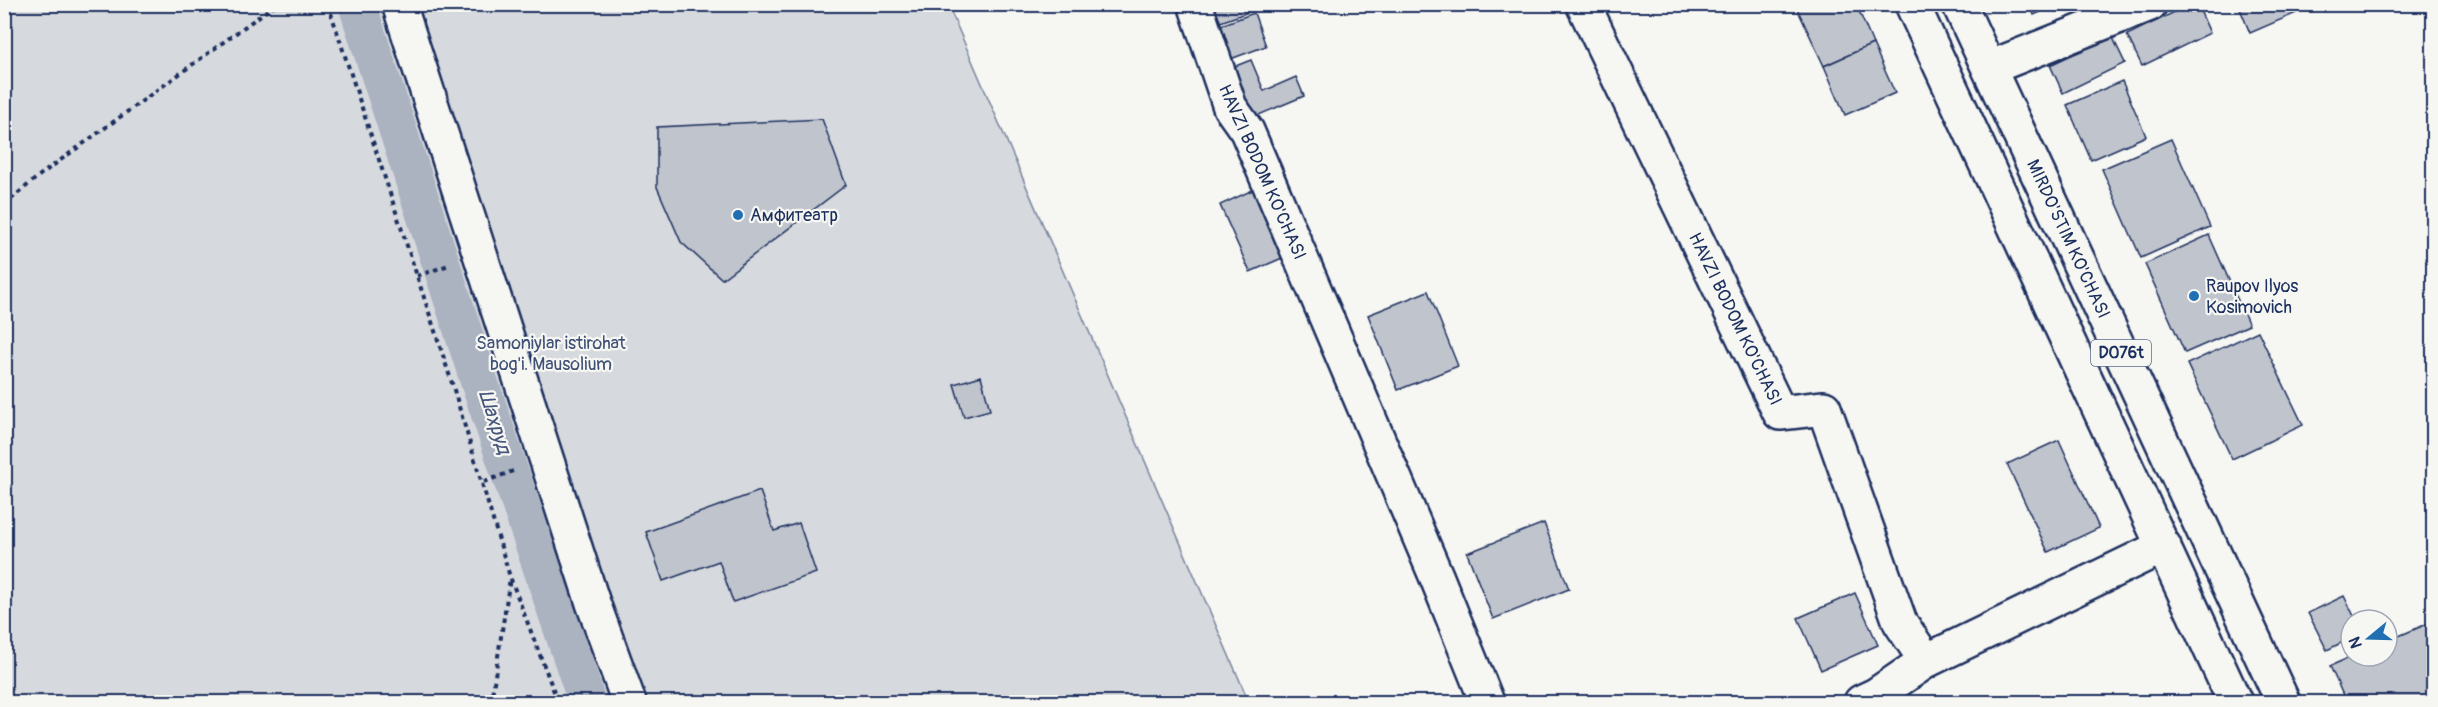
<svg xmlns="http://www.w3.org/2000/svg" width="2438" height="707" font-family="Pangolin,sans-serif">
<rect width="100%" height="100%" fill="#f6f6f2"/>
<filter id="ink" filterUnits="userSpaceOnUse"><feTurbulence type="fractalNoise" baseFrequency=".0167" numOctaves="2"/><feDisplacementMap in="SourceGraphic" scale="12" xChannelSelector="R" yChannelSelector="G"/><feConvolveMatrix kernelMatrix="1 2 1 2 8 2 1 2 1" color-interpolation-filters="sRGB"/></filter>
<g filter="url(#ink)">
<polygon fill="#d6d9dd" stroke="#78849e" stroke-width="1.5" points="4,5 948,5 1249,702 5,702"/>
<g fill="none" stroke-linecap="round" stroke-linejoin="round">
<polyline stroke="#abb2c0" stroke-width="38" points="357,4 480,384 587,702"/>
</g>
<g fill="#c0c4cd" stroke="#1b2f5e" stroke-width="1.5">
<polygon points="1204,4 1252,4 1254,10 1212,25"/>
<polygon points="1683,4 1700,4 1686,11"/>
<polygon points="1795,4 1856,4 1873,44 1824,66"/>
<polygon points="2030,4 2058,4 2034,15"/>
<polygon points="2191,4 2197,4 2210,33 2142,66 2127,35"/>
<polygon points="2238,4 2317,4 2250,33"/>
<polygon points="1254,13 1266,46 1225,61 1213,28"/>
<polygon points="2112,36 2125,63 2063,93 2050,65"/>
<polygon points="1873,44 1895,93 1845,115 1824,66"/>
<polygon points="1251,60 1264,91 1296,77 1304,96 1249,119 1228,69"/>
<polygon points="2122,81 2146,136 2091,160 2067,105"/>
<polygon points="822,119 846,185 722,279 681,242 657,187 657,127"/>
<polygon points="2171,139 2210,227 2141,258 2102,169"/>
<polygon points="1259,187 1289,255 1250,272 1220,205"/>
<polygon points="2209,235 2249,325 2185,353 2145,264"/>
<polygon points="1428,291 1458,366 1398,390 1368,315"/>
<polygon points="2258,331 2303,425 2232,459 2187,364"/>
<polygon points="981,376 990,410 964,417 954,384"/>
<polygon points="2059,440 2099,528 2048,552 2007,464"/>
<polygon points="760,491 774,531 799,523 816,573 733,602 719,561 663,581 646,532"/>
<polygon points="1544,523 1569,589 1493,619 1467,553"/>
<polygon points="1855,593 1878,645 1821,670 1798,618"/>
<polygon points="2344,596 2356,620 2351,620 2351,638 2327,650 2308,613"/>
<polygon points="2434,621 2434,702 2346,702 2330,666 2353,656 2387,656 2387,641"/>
</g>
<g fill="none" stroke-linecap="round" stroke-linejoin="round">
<defs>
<g id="street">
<polyline points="399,4 593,603 629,702"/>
<polyline points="1195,4 1230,107 1247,131 1437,578 1487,702"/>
<polyline points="1583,4 1780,413 1824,408 1900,622 1926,661"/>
<polyline points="1989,68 2150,4"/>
<polyline points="1861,702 1876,695 1926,661 2164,546"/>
</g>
<g id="primary">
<polyline points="1912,4 2235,702"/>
<polyline points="1959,4 2283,702"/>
</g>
</defs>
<use href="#street" stroke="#1b2f5e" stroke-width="38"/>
<use href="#primary" stroke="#1b2f5e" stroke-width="38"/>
<g stroke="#1b2f5e" stroke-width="4" stroke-dasharray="4.5 4.5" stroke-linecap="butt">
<polyline points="328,4 451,380 510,577 558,702"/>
<polyline points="4,205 40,175 276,4"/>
<polyline points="417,276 449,265"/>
<polyline points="484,482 513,471"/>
<polyline points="491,702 510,578"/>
</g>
<use href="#street" stroke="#f6f6f2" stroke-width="33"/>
<use href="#primary" stroke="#f6f6f2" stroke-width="33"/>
</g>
</g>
<g fill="#1f6fb2" stroke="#f6f6f2" stroke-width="2">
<circle cx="738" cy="215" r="6"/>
<circle cx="2194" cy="296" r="6"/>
</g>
<g text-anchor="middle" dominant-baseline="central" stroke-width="4.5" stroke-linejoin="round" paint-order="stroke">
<rect fill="#f6f6f2" stroke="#5d6b8a" stroke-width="1.5" x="2091" y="340" width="60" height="26" rx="4.5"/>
<g font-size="16" font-weight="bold" fill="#1b2f5e">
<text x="2121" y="353">D076t</text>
</g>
<g font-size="18" fill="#1b2f5e" stroke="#f6f6f2">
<text transform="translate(1262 172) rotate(66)">HAVZI BODOM KO'CHASI</text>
<text transform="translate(2068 239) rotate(65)">MIRDO'STIM KO'CHASI</text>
<text transform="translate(1735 319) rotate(64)">HAVZI BODOM KO'CHASI</text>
</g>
<g font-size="18" fill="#1b2f5e" stroke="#f6f6f2" text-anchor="start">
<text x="750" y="215">Амфитеатр</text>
<text x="2206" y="286">Raupov Ilyos<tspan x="2206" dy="21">Kosimovich</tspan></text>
</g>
<g font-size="18" fill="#405177" stroke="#f6f6f2">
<text x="551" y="343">Samoniylar istirohat<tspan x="551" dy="21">bog'i. Mausolium</tspan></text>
</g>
<g font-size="20" font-style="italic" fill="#46567b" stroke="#f6f6f2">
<text transform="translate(495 422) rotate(72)">Шахруд</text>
</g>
</g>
<rect width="2438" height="707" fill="none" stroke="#f6f6f2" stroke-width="24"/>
<rect x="12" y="12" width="2414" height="683" fill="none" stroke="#1b2f5e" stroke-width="2" filter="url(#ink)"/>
<g transform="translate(2369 638) rotate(251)"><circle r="28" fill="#f6f6f2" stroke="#9ea6b7" stroke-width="1.5"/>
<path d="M0-4.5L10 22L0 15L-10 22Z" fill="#1f6fb2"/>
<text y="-9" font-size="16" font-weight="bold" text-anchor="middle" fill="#1b2f5e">N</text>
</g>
</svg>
